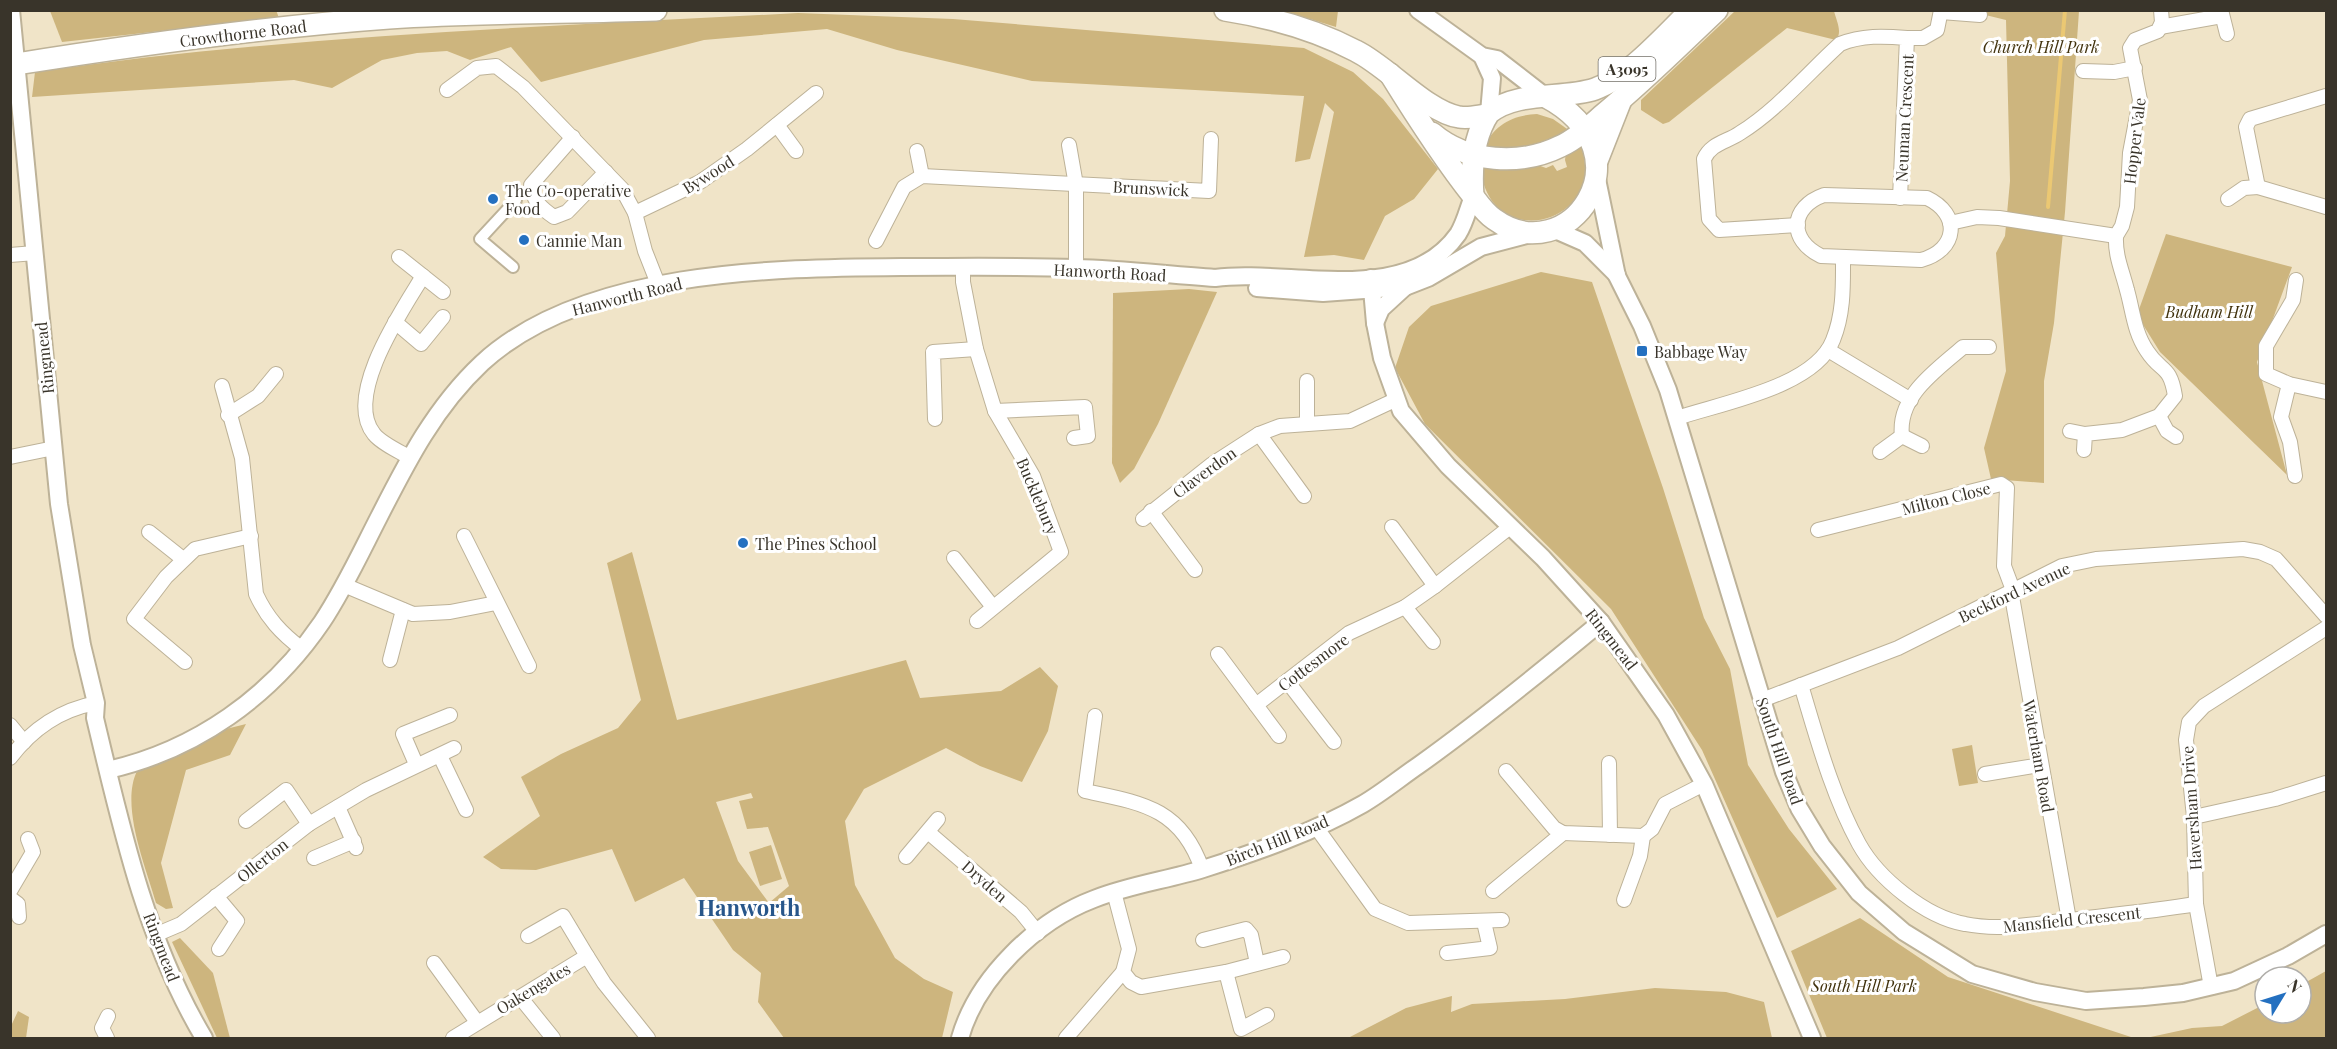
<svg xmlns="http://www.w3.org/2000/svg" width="2337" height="1049" font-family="'Playfair Display',serif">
<rect width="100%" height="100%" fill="#f0e4c8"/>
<g fill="#cdb57e" fill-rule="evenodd">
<polygon points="276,10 279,18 62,42 50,11"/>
<polygon points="1284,11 1338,11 1336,27"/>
<path d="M1735 11H1834C1836 20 1843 32 1836 40L1787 28 1669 122 1663 124 1641 110V100Z"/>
<polygon points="1969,11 2079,11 2065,212 2054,323 2044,381 2044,483 1991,479 1984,448 2006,371 1996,253 2005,236 2010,181 2006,20"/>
<path d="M798 13 953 19 1304 48 1353 72 1383 99 1438 169 1414 199 1385 216 1364 260 1334 255 1304 257 1334 112 1325 103 1310 159 1295 162 1304 96 1032 81 897 50 827 29 704 40 541 82 511 47 470 60 447 51 417 53 382 60 332 88 294 80 32 97 35 72C288 35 543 27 798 13Z"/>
<path d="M1537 114 1553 119 1570 131 1523 149 1484 148C1493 125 1513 115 1537 114Z"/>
<path d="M1580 144C1612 222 1487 259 1480 164H1535L1546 168 1553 165 1557 171 1567 167 1565 160 1566 152Z"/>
<polygon points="2166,234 2292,267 2257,362 2287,475 2160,352 2137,315"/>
<polygon points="1541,272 1592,282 1663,488 1704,618 1730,669 1748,765 1789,829 1837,889 1777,918 1702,750 1611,609 1425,424 1395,368 1409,327 1431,306"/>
<polygon points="1189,289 1217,292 1158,424 1134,469 1120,483 1112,463 1113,293"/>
<path d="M632 552 677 720 906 660 920 698 1001 691 1040 667 1058 686 1048 731 1022 782 980 766 946 748 864 789 845 821 855 885 895 958 924 979 953 992 942 1038H784L758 1002 761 973 733 950 684 878 635 902 612 849 536 870 501 869 483 857 540 816 521 777 561 754 618 728 641 700 607 563ZM751 793 753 798 739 801 747 829 768 827 789 886 769 903 738 861 716 802Z"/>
<path d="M246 724 230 755 186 770 161 863 173 908 166 909 156 903C146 867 120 806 137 771L222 730Z"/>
<polygon points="1972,745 1978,783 1959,786 1952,749"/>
<polygon points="771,845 782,879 760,886 749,852"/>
<polygon points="1860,918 1948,977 2131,1037 2146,1038 2192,1028 2222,1026 2265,1004 2265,1013 2301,1013 2301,985 2326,971 2326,1038 1827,1038 1791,951"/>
<polygon points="180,938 213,973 230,1038 217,1038 172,942"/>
<polygon points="1655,988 1726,992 1764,1002 1772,1038 1348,1038 1406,1008 1452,996 1451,1012 1472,1004 1565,999"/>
<polygon points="18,1011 29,1017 26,1038 11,1038 11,1026"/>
</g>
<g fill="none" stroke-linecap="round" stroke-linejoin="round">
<polyline stroke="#ebc873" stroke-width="4" points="2048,207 2065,10"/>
<defs>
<polyline id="pedestrian" points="513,267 480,239 516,200"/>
<g id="minor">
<polyline points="2221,10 2227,34"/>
<polyline points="1941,12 1980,15"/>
<polyline points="2160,27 2222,16"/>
<polyline points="1907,38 1923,38 1937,30 1941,10"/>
<polyline points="2083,71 2114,72 2135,68"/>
<polyline points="447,90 477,68 496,66 523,87 622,189 635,213 645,251 658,284"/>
<polyline points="2326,96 2250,119 2246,127 2258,187 2326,207"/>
<polyline points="777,125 796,151"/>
<path d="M573 137 531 185C533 201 541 208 554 217L567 212 606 172"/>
<polyline points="1069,145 1076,185 1076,268"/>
<polyline points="917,151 922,176"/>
<path d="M1824 195 1927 198C1961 214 1958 250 1921 260L1821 256C1788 240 1790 207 1824 195Z"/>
<polyline points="2228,199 2244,188 2258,187"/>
<polyline points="635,213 700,182 747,149 816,93"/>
<polyline points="1950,223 1977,217 1999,218 2116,236"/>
<path d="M1798 225 1719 230 1709 219 1704 159C1711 143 1727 142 1740 133 1777 110 1808 73 1840 44 1862 35 1884 36 1907 38L1900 198"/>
<polyline points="2116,236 2122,226 2127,207 2130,153 2140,100 2130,48 2135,40 2158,31 2162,22 2161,10"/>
<polyline points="876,241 904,187 922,176 1209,191 1211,139"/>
<polyline points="10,255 35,253"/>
<polyline points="399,257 443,292"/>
<polyline points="963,266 963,282 976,349 995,411 1033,476 1061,552 977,621"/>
<polyline points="2296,280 2293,300 2266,346 2266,374 2289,384 2326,392"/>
<polyline points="395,322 421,344 443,317"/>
<polyline points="1828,350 1911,400"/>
<polyline points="2289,384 2281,417 2290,442 2295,476"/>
<path d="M222 386 242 458 256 594C267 618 281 633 302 649"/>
<polyline points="995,411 1085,407 1088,436 1074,438"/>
<polyline points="228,415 258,396 276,374"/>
<polyline points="2159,416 2167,431 2176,437"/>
<path d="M1677 418C1721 403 1815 387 1833 340 1844 313 1843 285 1843 257"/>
<polyline points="935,419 933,352 976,349"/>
<polyline points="1307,423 1307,381"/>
<polyline points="2070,431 2085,434"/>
<polyline points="1259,434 1304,496"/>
<path d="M1902 436C1897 396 1937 370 1963 347H1989"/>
<polyline points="1902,436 1922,446"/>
<path d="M2084 450 2085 434 2122 430 2159 416 2175 396C2170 364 2161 373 2147 351 2134 332 2133 311 2127 290 2122 270 2115 256 2116 236"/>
<polyline points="1880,452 1902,436"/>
<polyline points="10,457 54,448"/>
<path d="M409 457C398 451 381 443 374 434 343 396 403 309 423 276"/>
<polyline points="1151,511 1195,570"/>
<polyline points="1143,519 1211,465 1259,434 1280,426 1350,421 1395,400"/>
<polyline points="1392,527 1435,586"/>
<polyline points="1818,530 2001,484 2007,488 2004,566 2013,590"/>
<polyline points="149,532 183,559"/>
<polyline points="464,536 529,666"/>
<polyline points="954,558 993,607"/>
<polyline points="344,585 413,614 450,612 496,603"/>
<polyline points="2011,591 2069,920"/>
<polyline points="1405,607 1433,642"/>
<polyline points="1218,654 1279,736"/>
<polyline points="390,660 403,610"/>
<polyline points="185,662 134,619 166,577 195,549 251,536"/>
<polyline points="1287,681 1334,742"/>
<path d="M1801 685C1817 738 1832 795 1859 844 1878 878 1925 917 1965 924 2000 931 2035 924 2069 920 2112 915 2154 911 2196 904"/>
<polyline points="1762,700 1898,648 2062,566 2096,559 2243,549 2260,552 2276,559 2326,616"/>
<polyline points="1256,705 1349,633 1405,607 1435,586 1510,527"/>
<path d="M1095 716 1085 791C1142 803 1181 808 1202 869"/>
<polyline points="10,725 24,742"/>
<polyline points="440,756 466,810"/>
<path d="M10 758C33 728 60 710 96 703"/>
<polyline points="1609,763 1610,835"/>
<polyline points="416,764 403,734 450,715"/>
<polyline points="1506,771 1554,828 1563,833 1643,836 1652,829 1665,804 1704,784"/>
<polyline points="1985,774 2040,765"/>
<polyline points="338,807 356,848"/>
<polyline points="2194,817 2275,799 2326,783"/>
<polyline points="246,821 286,790 309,824"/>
<polyline points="1316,827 1375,909 1408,923 1502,920"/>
<polyline points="928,832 1021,912 1038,933"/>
<polyline points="906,857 938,819"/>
<polyline points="314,858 354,841"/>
<polyline points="10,891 33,852 28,839"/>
<polyline points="1493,891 1563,833"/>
<polyline points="1114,892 1129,949 1123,972 1131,982 1141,987 1226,972 1283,957"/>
<polyline points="216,896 237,921 219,949"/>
<polyline points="10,898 18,904 19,917"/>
<polyline points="1624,900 1640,856 1643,836"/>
<polyline points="155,935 181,924 309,824 366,790 454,748"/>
<polyline points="528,936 563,916 587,956"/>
<polyline points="1203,940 1246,929 1251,935 1257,963"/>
<polyline points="1447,953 1490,948 1484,922"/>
<polyline points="434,963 477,1022"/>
<polyline points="1226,972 1241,1029 1267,1015"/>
<polyline points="2211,987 2196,904 2194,817 2186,740 2189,722 2204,706 2326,628"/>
<polyline points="520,997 553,1038"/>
<polyline points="107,1038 102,1028 108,1016"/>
<polyline points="453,1038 587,956 604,983 648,1038"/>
<polyline points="1066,1038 1123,972"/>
</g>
<g id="tertiary">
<path d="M11 10 59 504 82 645 96 703 95 718C121 827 146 941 204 1038"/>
<polyline points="1418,10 1482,56 1497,59 1546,97"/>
<polyline points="1482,56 1492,78 1489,113"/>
<polyline points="1597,179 1617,276 1642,326 1668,390 1784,772 1799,808 1822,846 1859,893 1904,932 1972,974 2035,992 2086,1001 2144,997 2183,993 2234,981 2288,956 2326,934"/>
<polyline points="1553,229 1585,243 1617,275"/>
<polyline points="1371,278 1375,323 1382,358 1401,411 1448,466 1543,558 1601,622 1666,715 1704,784 1812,1038"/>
<polyline points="1257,288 1323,293 1405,287 1428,278 1481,247 1534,233"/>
<polyline points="1375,323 1381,309 1405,287"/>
<path d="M108 770C196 750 271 697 322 622 344 589 361 552 379 517 408 460 435 407 482 363 583 270 772 268 902 267 960 267 1018 266 1076 268 1122 269 1169 275 1215 278 1289 268 1406 308 1458 234 1465 223 1468 209 1473 196"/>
<path d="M960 1038C977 978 1036 921 1094 899 1129 885 1167 880 1203 869 1257 852 1314 832 1363 804 1382 793 1400 778 1419 765 1482 720 1542 671 1601 622"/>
</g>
<g id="primary">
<path d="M1225 10C1270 17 1316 30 1356 51 1387 66 1427 112 1459 117 1468 119 1478 116 1487 115"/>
<path d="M10 65C135 45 262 27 389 18 478 12 567 13 656 10"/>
<path d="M1390 74C1416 116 1442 157 1473 196 1479 204 1485 213 1494 219 1568 273 1653 154 1546 97"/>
<path d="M1432 133C1467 163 1521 166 1561 146 1578 138 1592 124 1605 113 1644 81 1680 45 1717 10"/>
<polyline points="1597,161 1621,100"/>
<path d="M1473 196C1471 169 1473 137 1489 113 1518 90 1562 100 1595 89 1629 77 1665 35 1691 10"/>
</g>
</defs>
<use href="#pedestrian" stroke="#bdb298" stroke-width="14"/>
<use href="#minor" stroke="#bdb298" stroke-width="16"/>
<use href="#tertiary" stroke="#bdb298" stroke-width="20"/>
<use href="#primary" stroke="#bdb298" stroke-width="24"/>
<use href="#pedestrian" stroke="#fff" stroke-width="10"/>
<use href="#minor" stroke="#fff" stroke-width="14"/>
<use href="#tertiary" stroke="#fff" stroke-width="16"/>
<use href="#primary" stroke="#fff" stroke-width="21"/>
</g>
<g fill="#2470c0" stroke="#fff" stroke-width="2">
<circle cx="493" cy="199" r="6"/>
<circle cx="524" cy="240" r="6"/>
<rect x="1636" y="345" width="12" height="12" rx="3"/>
<circle cx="743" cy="543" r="6"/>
</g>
<g text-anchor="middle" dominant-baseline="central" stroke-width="6" stroke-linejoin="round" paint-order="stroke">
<rect fill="#fff" stroke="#74716a" stroke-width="1.5" x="1598.5" y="57" width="57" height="24" rx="4.5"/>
<g font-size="15" font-weight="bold" fill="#39342a">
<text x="1627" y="69">A3095</text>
</g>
<g font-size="16" fill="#39342a" stroke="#fff">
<text transform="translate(243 33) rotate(-7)">Crowthorne Road</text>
<text transform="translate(1904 118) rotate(-87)">Neuman Crescent</text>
<text transform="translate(2134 141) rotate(-83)">Hopper Vale</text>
<text transform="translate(708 174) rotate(-32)">Bywood</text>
<text transform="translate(1151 188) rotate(3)">Brunswick</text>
<text transform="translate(1110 272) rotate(3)">Hanworth Road</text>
<text transform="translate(627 296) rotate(-14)">Hanworth Road</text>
<text transform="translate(44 358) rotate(-96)">Ringmead</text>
<text transform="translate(1204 472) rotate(-36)">Claverdon</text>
<text transform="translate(1038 496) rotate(67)">Bucklebury</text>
<text transform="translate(1946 498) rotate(-14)">Milton Close</text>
<text transform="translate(2014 592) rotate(-25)">Beckford Avenue</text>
<text transform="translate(1612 639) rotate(52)">Ringmead</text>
<text transform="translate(1313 662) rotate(-37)">Cottesmore</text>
<text transform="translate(1780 751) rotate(71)">South Hill Road</text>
<text transform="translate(2039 756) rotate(80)">Waterham Road</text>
<text transform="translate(2191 808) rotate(-94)">Haversham Drive</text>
<text transform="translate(1277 840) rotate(-22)">Birch Hill Road</text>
<text transform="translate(262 860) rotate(-38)">Ollerton</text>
<text transform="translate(985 881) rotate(41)">Dryden</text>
<text transform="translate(2072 919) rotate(-6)">Mansfield Crescent</text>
<text transform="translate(162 947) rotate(69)">Ringmead</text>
<text transform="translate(533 988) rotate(-31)">Oakengates</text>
</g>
<g font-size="16" font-style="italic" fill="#41320d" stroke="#fff">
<text x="2041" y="46">Church Hill Park</text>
<text x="2209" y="311">Budham Hill</text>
<text x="1864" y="985">South Hill Park</text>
</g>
<g font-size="16" fill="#39342a" stroke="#fff" text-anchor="start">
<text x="505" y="190">The Co-operative<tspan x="505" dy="18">Food</tspan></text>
<text x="536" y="240">Cannie Man</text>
<text x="1654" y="351">Babbage Way</text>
<text x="755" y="543">The Pines School</text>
</g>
<g font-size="22" font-weight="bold" fill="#27568a" stroke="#fff">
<text x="749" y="907">Hanworth</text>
</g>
</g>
<rect width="2337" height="1049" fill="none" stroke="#39342a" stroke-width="24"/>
<g transform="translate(2283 995) rotate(52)"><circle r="28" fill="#ffffff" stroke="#b0aeaa" stroke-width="1.5"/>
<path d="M0-4.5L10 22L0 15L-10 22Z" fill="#2470c0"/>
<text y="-9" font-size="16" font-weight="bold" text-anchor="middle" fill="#39342a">N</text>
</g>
</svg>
